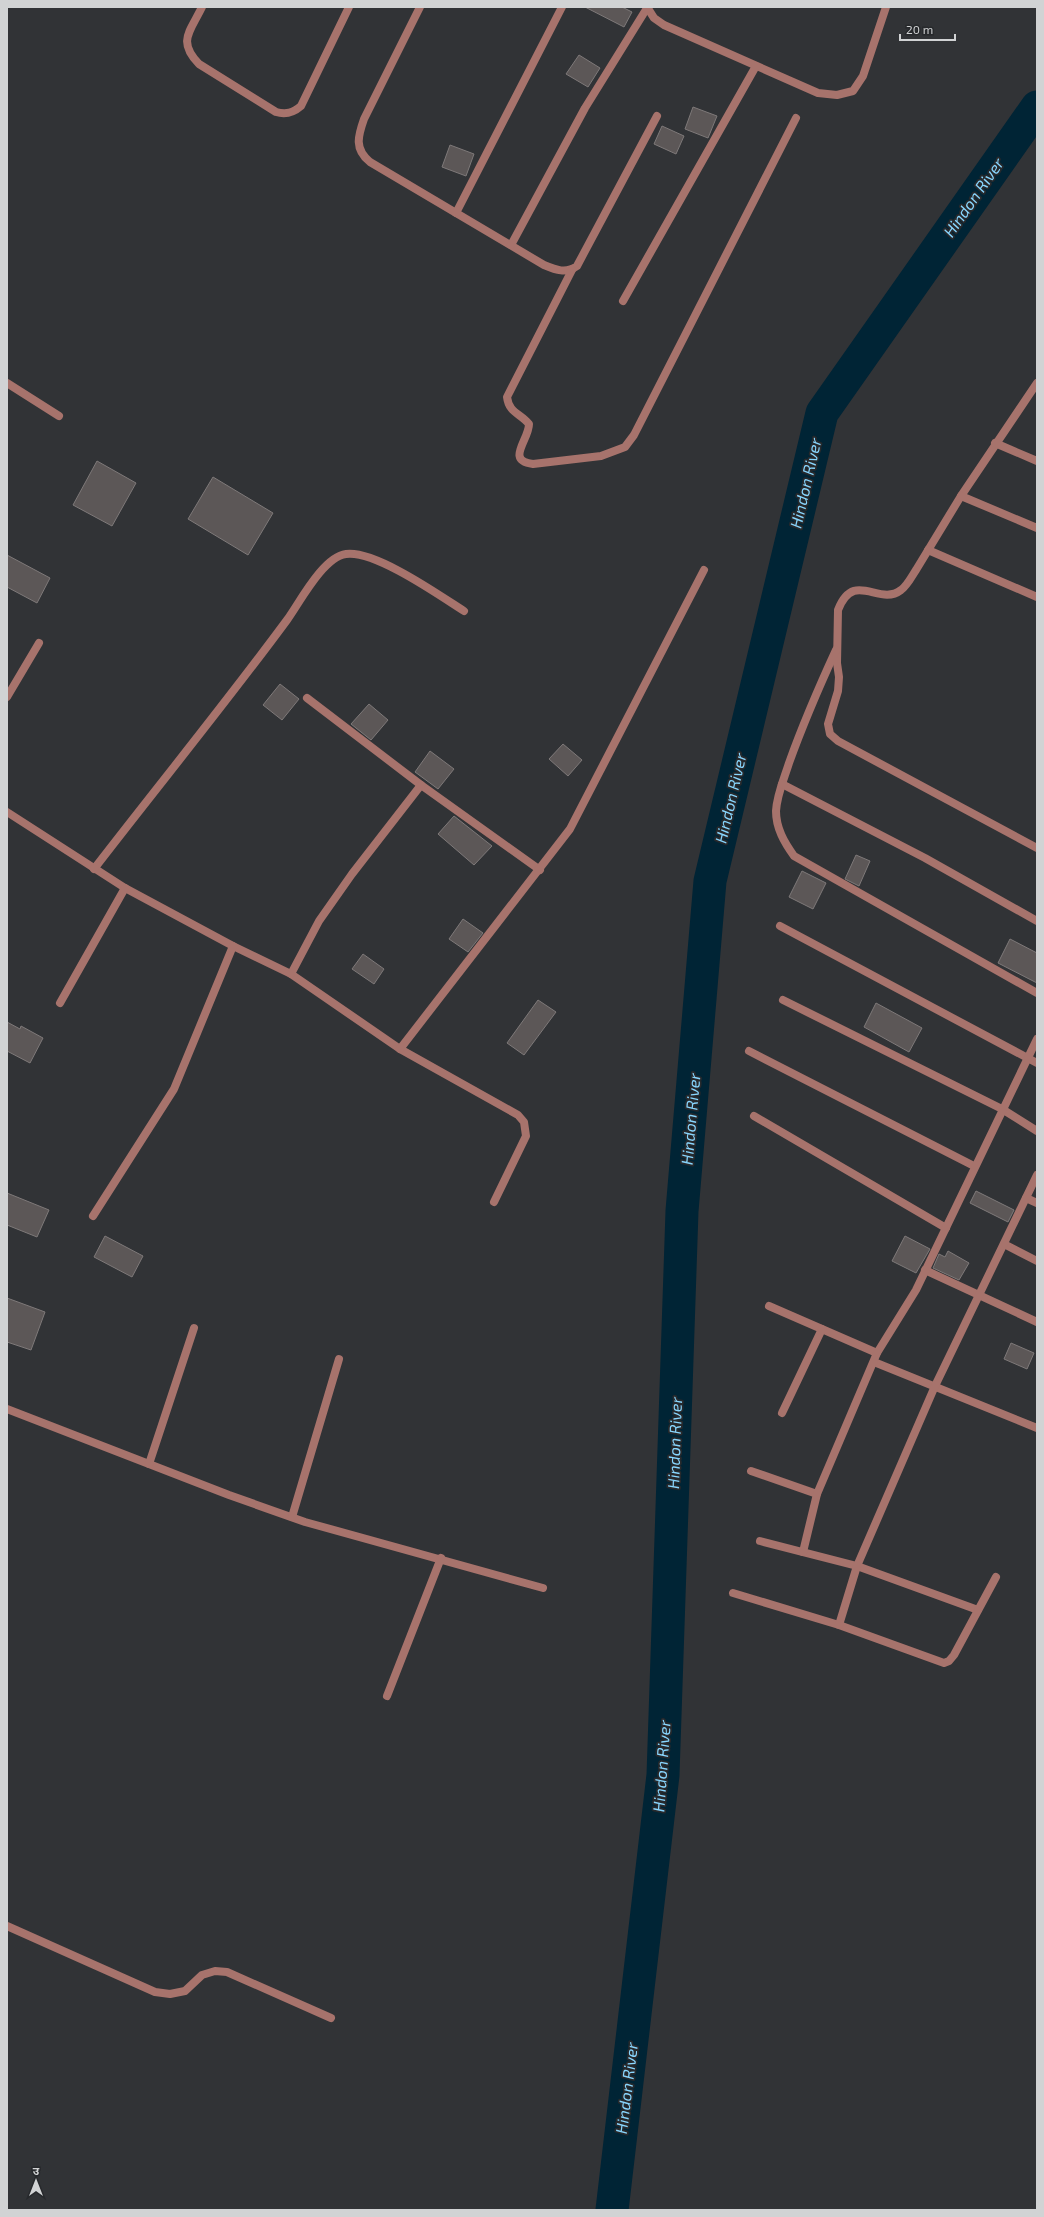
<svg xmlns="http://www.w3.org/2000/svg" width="1044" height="2217" font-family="'Exo 2','Noto Sans Devanagari',sans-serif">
<rect width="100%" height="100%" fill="#313336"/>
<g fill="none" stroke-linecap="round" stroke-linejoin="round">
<polyline stroke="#002435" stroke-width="33" points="612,2210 663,1775 682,1211 710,881 822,413 1037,107"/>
</g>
<g fill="#5c5757" stroke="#7e7979">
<polygon points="585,7 622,7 632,12 624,27"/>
<polygon points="579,55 600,68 588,87 566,74"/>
<polygon points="693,107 717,116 708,138 685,129"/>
<polygon points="662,126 684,136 676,154 654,144"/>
<polygon points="450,145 474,154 466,176 442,167"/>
<polygon points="97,461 136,483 112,526 73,505"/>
<polygon points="213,477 273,513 248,555 188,519"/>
<polygon points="7,555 50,578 37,603 7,587"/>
<polygon points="280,684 299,699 282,720 263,705"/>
<polygon points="369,704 388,720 371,740 351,724"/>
<polygon points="563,744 582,760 568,776 549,759"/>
<polygon points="430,751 454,769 438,789 415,772"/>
<polygon points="454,816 492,846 474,865 438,834"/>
<polygon points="856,855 870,861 859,886 845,879"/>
<polygon points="802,871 826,883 813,909 789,897"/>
<polygon points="463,919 483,933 468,952 449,939"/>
<polygon points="1010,939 1037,953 1037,983 998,963"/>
<polygon points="363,954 384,969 374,984 352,969"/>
<polygon points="538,1000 556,1012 524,1055 507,1043"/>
<polygon points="876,1003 922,1028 909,1052 864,1027"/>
<polygon points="7,1022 20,1029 21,1026 43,1038 30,1063 7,1051"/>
<polygon points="976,1191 1014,1210 1008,1222 970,1203"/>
<polygon points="7,1193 49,1210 37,1237 7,1225"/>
<polygon points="105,1236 143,1256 132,1277 94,1257"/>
<polygon points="905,1236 930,1249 916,1273 892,1261"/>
<polygon points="948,1251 969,1263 959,1280 933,1268 939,1254 945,1257"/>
<polygon points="7,1298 45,1312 31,1350 7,1342"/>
<polygon points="1011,1343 1034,1353 1027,1369 1004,1359"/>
</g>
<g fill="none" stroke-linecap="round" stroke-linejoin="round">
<polyline stroke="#a7736c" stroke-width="8" points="7,697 39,643"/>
<g stroke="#a7736c" stroke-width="8">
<path d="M202 7C190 32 177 41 199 64L276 112C286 115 293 113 301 106L349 7"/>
<path d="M420 7 364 119C358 136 354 149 370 162L544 265C556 270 566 274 577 266L657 116"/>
<polyline points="647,7 654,18 664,25 818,93 837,95 853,91 863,76 886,7"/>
<polyline points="456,213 562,7"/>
<polyline points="511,245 585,108 647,8"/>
<path d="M572 270 507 397C509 413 520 413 529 424 529 440 505 461 533 464L601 456 625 447 634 435 796 118"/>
<polyline points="623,301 756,66"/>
<polyline points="7,383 59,416"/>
<path d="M1037 383 961 496 916 570C912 576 907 586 901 590 879 607 854 569 838 610L837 663 839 677 838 691 828 724 830 734 838 741 1037 848"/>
<polyline points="995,443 1037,461"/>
<polyline points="961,496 1037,528"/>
<polyline points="928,550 1037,597"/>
<path d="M836 650C819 687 803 724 789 763 784 779 777 794 776 811 776 828 784 842 794 856L1037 993"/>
<polyline points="307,698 421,785 540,870"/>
<polyline points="782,784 925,858 1037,921"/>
<polyline points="7,812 125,888 233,946 291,974 400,1049 518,1115 524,1122 526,1136 494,1202"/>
<path d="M94 869C158 786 225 704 287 620 300 602 323 557 346 554 375 550 439 595 464 611"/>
<polyline points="780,926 1037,1063"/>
<polyline points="291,974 319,921 352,874 421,785"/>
<polyline points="783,1000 1002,1109 1037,1131"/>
<polyline points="60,1003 125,888"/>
<polyline points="400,1049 570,829 704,570"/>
<polyline points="749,1051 974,1166"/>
<polyline points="754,1116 946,1228"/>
<polyline points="1026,1198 1037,1203"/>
<polyline points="93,1216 174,1089 233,946"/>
<polyline points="1004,1244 1037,1261"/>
<polyline points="925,1270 1037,1322"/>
<polyline points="769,1306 877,1353"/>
<polyline points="874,1362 1037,1428"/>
<polyline points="7,1409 229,1495 305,1522 543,1588"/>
<polyline points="782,1413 822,1329"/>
<polyline points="149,1464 194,1328"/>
<polyline points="751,1471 817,1494"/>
<polyline points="292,1517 339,1359"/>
<polyline points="760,1541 857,1566 978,1610"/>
<polyline points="803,1552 817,1494 877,1353 916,1290 1037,1039"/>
<polyline points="733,1593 839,1625 944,1663 949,1661 954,1655 996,1577"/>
<polyline points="839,1625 857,1566 935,1386 1037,1175"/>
<polyline points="387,1696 441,1558"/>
<polyline points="7,1926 155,1992 170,1994 185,1991 202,1975 215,1971 227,1972 331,2018"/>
</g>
</g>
<g text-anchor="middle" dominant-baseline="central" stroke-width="3.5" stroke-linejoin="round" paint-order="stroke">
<g font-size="16" font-style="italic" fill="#88d6fe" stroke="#27292c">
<text transform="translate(973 197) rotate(-55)">Hindon River</text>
<text transform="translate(805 483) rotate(-77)">Hindon River</text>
<text transform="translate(730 798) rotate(-77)">Hindon River</text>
<text transform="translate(690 1119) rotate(-85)">Hindon River</text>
<text transform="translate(674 1443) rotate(-88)">Hindon River</text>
<text transform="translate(661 1766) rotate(-86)">Hindon River</text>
<text transform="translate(626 2088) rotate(-83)">Hindon River</text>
</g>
</g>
<rect width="1044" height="2217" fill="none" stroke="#d1d3d4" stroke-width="16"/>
<g transform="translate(36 2181)" stroke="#27292c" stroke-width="3" paint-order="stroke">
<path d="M0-3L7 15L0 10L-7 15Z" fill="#d1d3d4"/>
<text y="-6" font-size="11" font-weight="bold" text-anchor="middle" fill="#d1d3d4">उ</text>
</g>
<path d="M900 34v6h55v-6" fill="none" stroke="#d1d3d4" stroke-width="2"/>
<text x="906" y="34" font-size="12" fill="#d1d3d4" stroke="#27292c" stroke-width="3" paint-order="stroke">20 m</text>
</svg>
